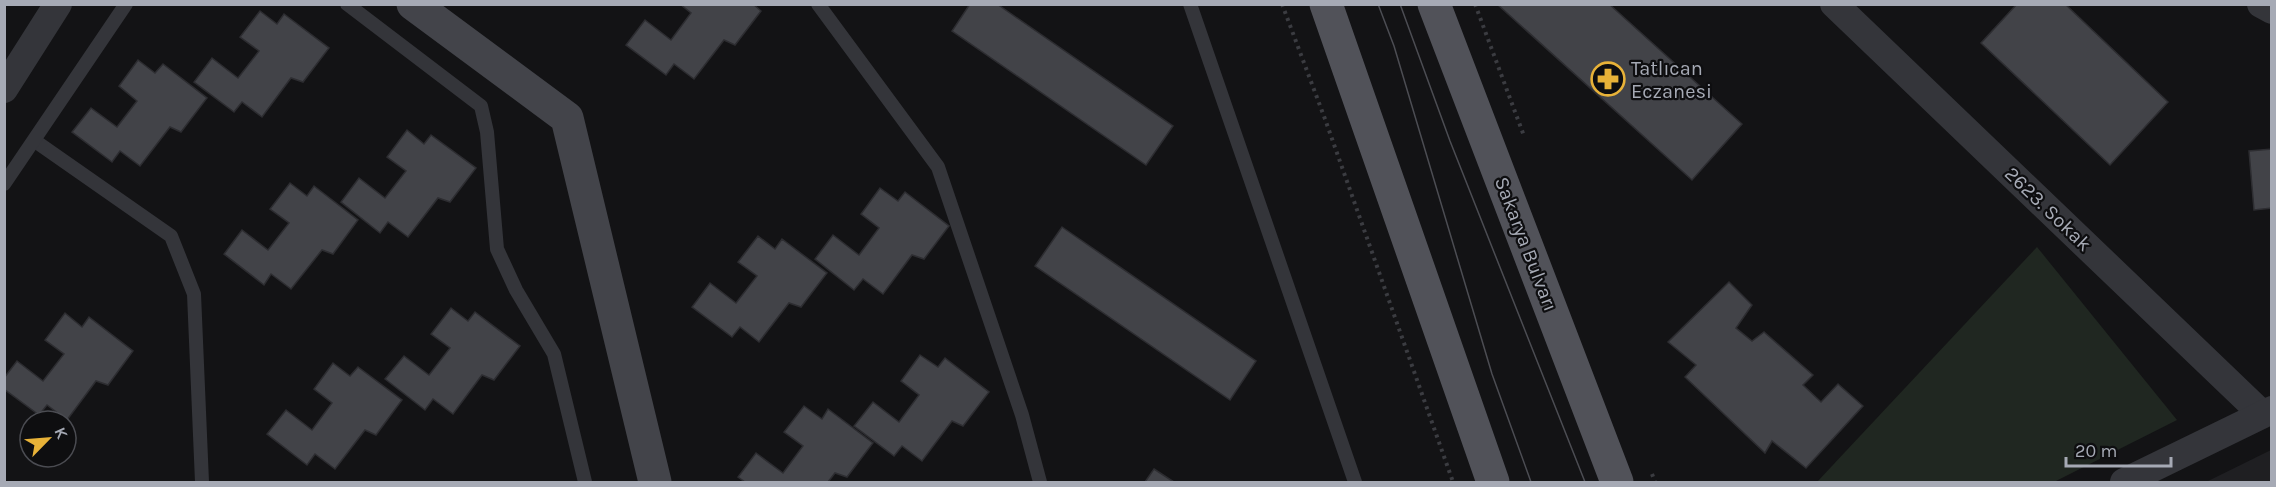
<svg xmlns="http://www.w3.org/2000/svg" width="2276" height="487" font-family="Karla,sans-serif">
<rect width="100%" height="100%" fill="#131315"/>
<polygon fill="#1f1f22" points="2271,450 2271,482 2206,482"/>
<polygon fill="#202721" points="2037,247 2177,420 2054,482 1817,482"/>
<g fill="#424348" stroke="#2d2d31" stroke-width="1.5">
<polygon points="680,4 753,4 761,11 735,45 724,40 694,79 674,64 666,75 626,45 645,20 671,40 691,13"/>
<polygon points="970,4 997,4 1173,126 1146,165 952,31"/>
<polygon points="1497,4 1609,4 1742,124 1692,180"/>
<polygon points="2017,4 2065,4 2168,102 2110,165 1981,43"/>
<polygon points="260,11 277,24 284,14 329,48 303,82 291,78 262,117 242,102 234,112 194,82 212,58 238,78 259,51 240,37"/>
<polygon points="138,60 155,73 163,64 207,98 181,132 170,127 140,166 120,151 112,162 72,132 91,108 117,127 137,101 119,86"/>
<polygon points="407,130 424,144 431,135 476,168 450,202 438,198 408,237 388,222 380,233 341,202 359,178 385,198 406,171 387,157"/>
<polygon points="2272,149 2272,208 2254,210 2249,151"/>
<polygon points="290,183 307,196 314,186 358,220 333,254 322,250 291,289 271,274 264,285 224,254 242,230 268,250 289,223 270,209"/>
<polygon points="880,188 898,201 905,192 949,226 924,259 912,255 883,294 863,279 854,290 815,259 833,235 859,255 879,228 861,214"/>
<polygon points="1062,227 1256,361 1230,400 1035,266"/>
<polygon points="758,236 775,249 782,239 827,273 801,307 789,303 759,342 740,327 732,337 692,307 710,283 736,303 757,276 738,262"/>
<polygon points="1729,282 1752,305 1736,328 1752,341 1764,332 1813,375 1803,385 1821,402 1838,384 1863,406 1806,468 1772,441 1765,453 1685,377 1696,365 1668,342"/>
<polygon points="451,308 468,321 475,312 520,346 494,380 482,375 453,414 433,399 425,410 385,379 404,356 429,375 450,348 431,334"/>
<polygon points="65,313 82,327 89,317 133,351 108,385 96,381 67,420 47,405 39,415 4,389 4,378 17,361 43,381 64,354 45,340"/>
<polygon points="920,355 938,367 945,358 989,392 963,426 952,421 922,461 902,446 894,456 854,426 873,402 899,422 919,395 901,381"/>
<polygon points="333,363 350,376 358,367 402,400 376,435 365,430 335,469 315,454 307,465 267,434 286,410 312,430 332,403 314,389"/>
<polygon points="804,406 822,419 828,409 873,443 847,477 835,473 828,482 745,482 738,477 756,453 783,473 803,446 784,432"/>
<polygon points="1154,469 1174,482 1145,482"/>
</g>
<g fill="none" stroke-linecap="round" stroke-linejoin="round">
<g stroke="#3b3c41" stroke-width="4" stroke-dasharray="3 4.5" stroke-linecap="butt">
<polyline points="1282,4 1325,119 1453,482"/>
<polyline points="1475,4 1524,136"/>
<polyline points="1652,474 1655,482"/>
</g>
<g stroke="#34353a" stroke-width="14">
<polyline points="347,4 481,106 487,132 497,249 516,290 554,354 585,482"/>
<polyline points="818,4 938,167 1022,415 1040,482"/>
<polyline points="1190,4 1355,482"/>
<polyline points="35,141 171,236 194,294 202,482"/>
<polyline points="4,184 126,4"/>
</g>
<g stroke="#34353a" stroke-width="28">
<polyline points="1834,4 2262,414"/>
<polyline points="2261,4 2272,10"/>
<polyline points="4,89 58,4"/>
<polyline points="2124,482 2272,410"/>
</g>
<polyline stroke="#43444a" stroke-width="33" points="413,4 567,118 655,482"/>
<g stroke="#515259" stroke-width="33">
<polyline points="1326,4 1493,482"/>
<polyline points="1434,4 1617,482"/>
</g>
<g stroke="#4c4d53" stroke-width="1.5">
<polyline points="1378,4 1394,46 1492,374 1531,482"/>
<polyline points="1400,4 1450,141 1585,482"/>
</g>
</g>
<defs>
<symbol id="pharmacy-ring" viewBox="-11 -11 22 22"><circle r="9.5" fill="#0e0e10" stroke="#e8b238" stroke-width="1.5"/><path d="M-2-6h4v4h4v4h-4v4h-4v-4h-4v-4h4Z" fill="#e8b238"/></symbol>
</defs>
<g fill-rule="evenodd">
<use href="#pharmacy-ring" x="1589" y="60" width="38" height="38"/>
</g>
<g text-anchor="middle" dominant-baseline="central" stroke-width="4.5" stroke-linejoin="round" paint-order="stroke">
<g font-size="20" fill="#a6aab5" stroke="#0e0e10" text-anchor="start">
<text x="1631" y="68">Tatlıcan<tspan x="1631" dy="23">Eczanesi</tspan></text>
</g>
<g font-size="20" fill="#a6aab5" stroke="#0e0e10">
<text transform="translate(2048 209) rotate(44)">2623. Sokak</text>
<text transform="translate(1526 244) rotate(69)">Sakarya Bulvarı</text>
</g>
</g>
<rect width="2276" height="487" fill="none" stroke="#a6aab5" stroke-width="12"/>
<g transform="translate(48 439) rotate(65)"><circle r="28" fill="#0e0e10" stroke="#4b4c52" stroke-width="1.5"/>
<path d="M0-4.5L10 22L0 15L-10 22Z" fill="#e8b238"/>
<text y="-9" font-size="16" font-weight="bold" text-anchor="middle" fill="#a6aab5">K</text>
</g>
<path d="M2066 457v9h105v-9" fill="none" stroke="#a6aab5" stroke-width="3"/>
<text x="2075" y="457" font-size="18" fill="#a6aab5" stroke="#0e0e10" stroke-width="4.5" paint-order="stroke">20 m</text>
</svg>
